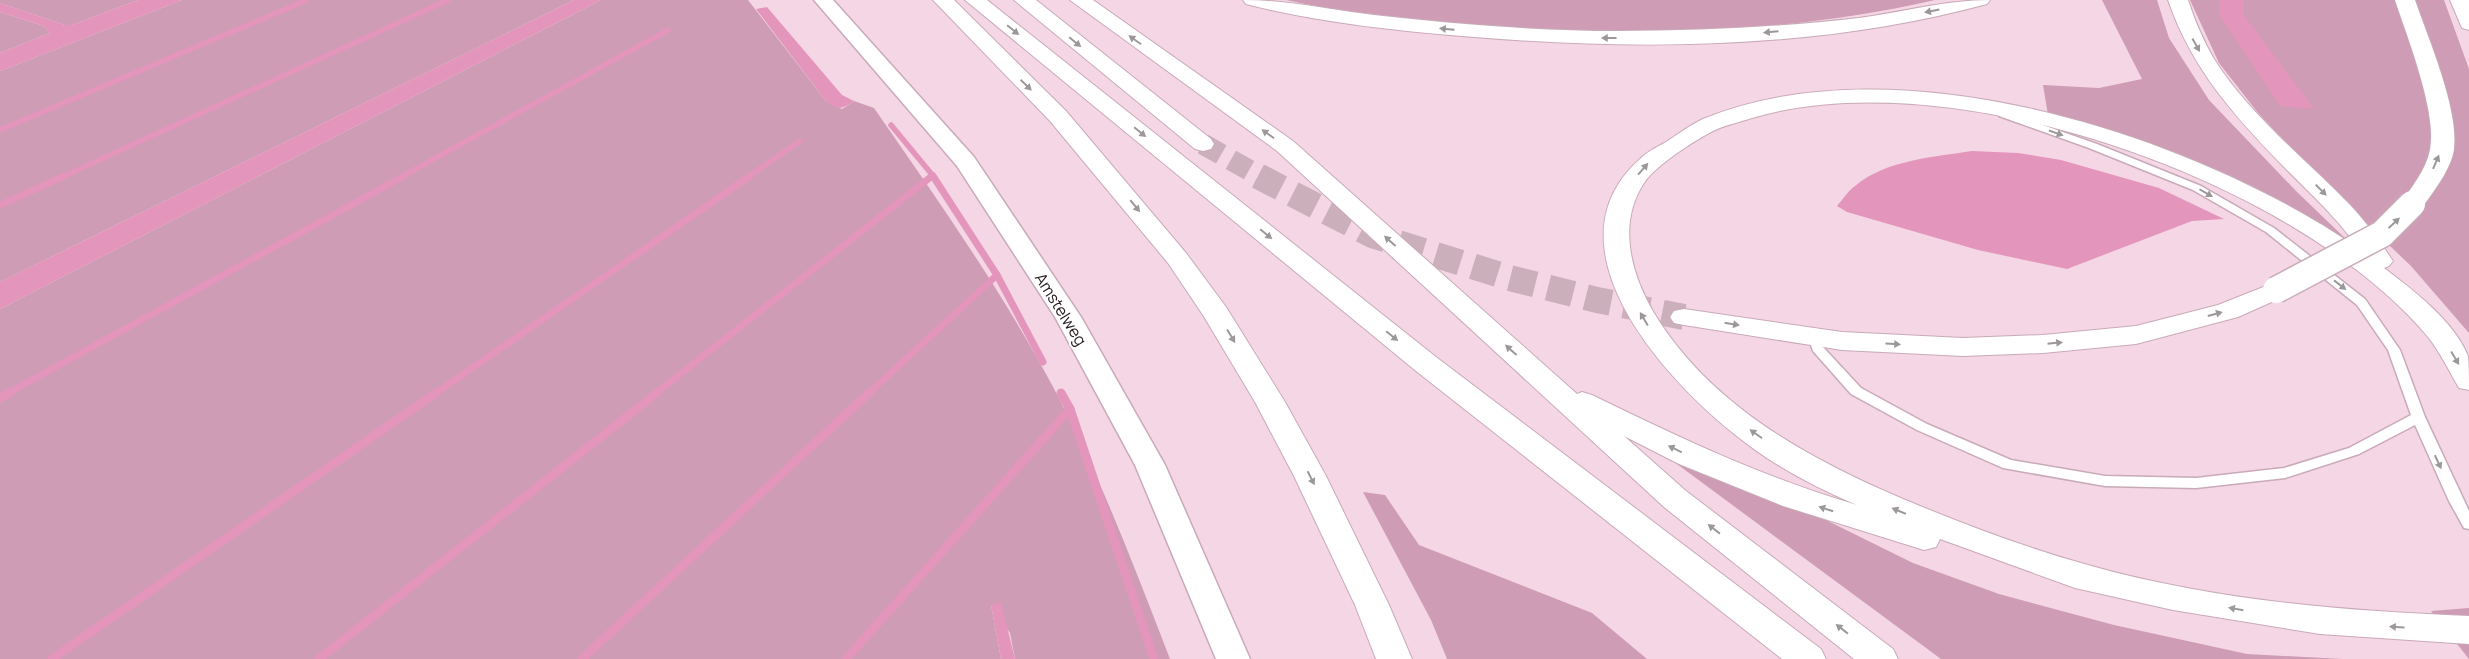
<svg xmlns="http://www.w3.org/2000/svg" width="2469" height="659" font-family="Manrope,sans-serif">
<rect width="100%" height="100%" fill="#f5d6e4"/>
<g fill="#ce9cb4">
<polygon points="0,0 138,0 72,25 65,25 0,3"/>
<polygon points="182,0 574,0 0,282 0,71"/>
<path d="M601 0H748L826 101 842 109 854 101 874 108C937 199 1000 288 1052 385 1099 473 1134 566 1170 659H1015L1010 633 991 605 1001 659H0V309Z"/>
<path d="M1286 0H1935C1769 38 1593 38 1425 20 1379 15 1331 10 1286 0Z"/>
<path d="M2102 0H2157L2169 38 2209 100 2296 191 2350 243C2256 182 2157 139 2048 115L2043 85 2099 88 2142 79Z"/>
<polygon points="2190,0 2444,0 2469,69 2469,333 2411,266 2329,188 2258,113 2219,63"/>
<polygon points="0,12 44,26 50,33 0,53"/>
<polygon points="1662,453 1767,491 1913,563 1999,594 2114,625 2247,654 2343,659 1941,659"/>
<polygon points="1363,492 1385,495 1419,545 1592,613 1647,659 1447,659 1431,620"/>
<polygon points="2469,608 2469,659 2431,611"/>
</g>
<g fill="#e395bc">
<polygon points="138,0 182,0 0,71 0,53 50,33 44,26 0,12 0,3 65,25 72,25"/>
<polygon points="574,0 601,0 0,309 0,282"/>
<polygon points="2219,0 2244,0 2244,15 2314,109 2280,106 2219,15"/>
<path d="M767 7 842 95 854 101C841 110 838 110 826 101L756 9Z"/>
<path d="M1972 151 2018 153 2061 160 2159 188 2224 219 2192 221 2067 269 1978 250 1847 212 1837 206C1843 199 1848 191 1855 186 1885 160 1935 157 1972 151Z"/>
<polygon points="1001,602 1015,659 1001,659 991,605"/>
</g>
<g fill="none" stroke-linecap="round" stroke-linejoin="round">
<g stroke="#e395bc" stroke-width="5.5">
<polyline points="891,125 934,177"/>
<polyline points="0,130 307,0"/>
<polyline points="62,177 448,0"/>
<polyline points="401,177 668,30"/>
<polyline points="748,177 800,141"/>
<polyline points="931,177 933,175"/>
</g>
<g stroke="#e395bc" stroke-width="7">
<polyline points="933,176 997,275 1043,362"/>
<polyline points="0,205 64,176"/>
<polyline points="8,393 404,176"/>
<polyline points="436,393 750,176"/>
<polyline points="656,393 932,176"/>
<polyline points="869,393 997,275"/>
</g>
<g stroke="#e395bc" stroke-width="9">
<polyline points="1061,393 1070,409 1154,659"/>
<polyline points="0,398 11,392"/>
<polyline points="52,659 437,392"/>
<polyline points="319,659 658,392"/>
<polyline points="582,659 870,392"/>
<polyline points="846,659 1070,409"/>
</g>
<polyline stroke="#cbb0bc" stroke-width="21" stroke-dasharray="21 11" stroke-linecap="butt" points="1203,144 1261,177"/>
<polyline stroke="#cbb0bc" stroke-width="26" stroke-dasharray="26 13" stroke-linecap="butt" points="1258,176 1372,235 1510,278 1597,300 1684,317"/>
<defs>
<polygon id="lane" points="2003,111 2097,144 2201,186 2274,228 2365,299 2400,350 2425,417 2469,511 2469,529 2464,528 2449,501 2415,425 2359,454 2285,478 2196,488 2105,486 2003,468 1917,430 1851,394 1813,351 1808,337 1810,334 1818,334 1823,347 1861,388 1927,424 2011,460 2105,476 2196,478 2284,468 2349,448 2411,415 2388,350 2357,305 2266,232 2193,190 2089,148 1999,116 1999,112"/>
<polygon id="street" points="814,0 833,0 974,157 1081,317 1165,465 1250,659 1216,659 1135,465 1055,317 957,166"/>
<g id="highway">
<polygon points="933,0 954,0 1066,111 1186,253 1226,307 1285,402 1326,476 1389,605 1412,659 1376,659 1355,605 1294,476 1255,402 1203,315 1168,263 1050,121"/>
<polygon points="965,0 987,0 1436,357 1821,649 1826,659 1782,659 1416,371"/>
<polygon points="1014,0 1036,0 1211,139 1214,144 1211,149 1203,151 1195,149"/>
<path d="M1070 0H1093L1293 141 1577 394 1582 392 1592 395C1680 438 1762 477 1857 505 1814 487 1769 463 1733 433 1663 377 1543 245 1640 159 1647 152 1657 147 1666 142 1677 135 1690 125 1703 119 1897 39 2194 135 2358 248 2338 219 2312 195 2287 170 2236 118 2192 70 2168 0H2188C2195 21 2203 40 2214 59 2250 116 2305 158 2351 206 2367 223 2380 242 2393 261L2389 266 2384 268C2413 290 2454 321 2468 356 2469 365 2469 381 2469 390L2459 388C2449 371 2440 352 2428 337 2297 180 1950 58 1752 118 1740 122 1726 125 1715 130 1695 140 1656 165 1644 183 1617 224 1631 274 1654 313 1709 404 1808 459 1903 499 1963 524 2026 548 2088 565 2211 600 2342 611 2469 616V644L2320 634 2173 610 2075 588 1940 539 1936 547 1924 550 1783 506 1679 464 1624 436 1686 491 1893 649 1898 659H1854L1664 507 1277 151Z"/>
<path d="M1243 0C1288 0 1330 10 1374 15 1455 24 1537 31 1619 31 1699 31 1779 27 1859 18 1903 12 1946 0 1990 0L1987 4C1818 50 1635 51 1462 36 1390 30 1317 22 1246 4Z"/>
<path d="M2395 0H2415C2428 38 2459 109 2454 149 2451 170 2433 192 2421 209L2412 211 2403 209 2400 204C2411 188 2426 170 2430 150 2438 114 2407 36 2395 0Z"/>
<polygon points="2450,0 2469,0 2469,30 2462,28"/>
<polygon points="2276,282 2285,284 2289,290 2285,296 2238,317 2136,344 2043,353 1963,356 1842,350 1684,325 1674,323 1670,317 1674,311 1684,309 1842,332 1963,338 2043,335 2136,326 2218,305"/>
</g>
</defs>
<use href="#lane" stroke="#c8aab8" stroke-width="3"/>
<use href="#street" stroke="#c8aab8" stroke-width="3"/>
<use href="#highway" stroke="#c8aab8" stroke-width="2"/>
<use href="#lane" fill="#fff" fill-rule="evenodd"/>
<use href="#street" fill="#fff" fill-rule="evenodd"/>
<use href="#highway" fill="#fff" fill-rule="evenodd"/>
<defs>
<polyline id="highway-bridge" points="2276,290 2382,234 2412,204"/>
</defs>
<use href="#highway-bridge" stroke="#c8aab8" stroke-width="29" stroke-linecap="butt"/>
<use href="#highway-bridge" stroke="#fff" stroke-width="26"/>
</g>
<defs><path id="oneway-solid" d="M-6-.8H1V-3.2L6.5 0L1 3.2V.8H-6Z" transform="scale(1.25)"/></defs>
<g fill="#9c989a">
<use href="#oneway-solid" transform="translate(1932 11) rotate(169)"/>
<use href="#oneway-solid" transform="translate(1447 29) rotate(-175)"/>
<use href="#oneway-solid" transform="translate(1013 30) rotate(39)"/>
<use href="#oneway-solid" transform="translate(1771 32) rotate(175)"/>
<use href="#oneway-solid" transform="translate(1609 38) rotate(-180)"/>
<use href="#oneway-solid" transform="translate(1135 40) rotate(-145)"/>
<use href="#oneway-solid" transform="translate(1075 42) rotate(39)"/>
<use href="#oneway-solid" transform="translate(2196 45) rotate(61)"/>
<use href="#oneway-solid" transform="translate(1026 85) rotate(44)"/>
<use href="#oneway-solid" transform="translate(1140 132) rotate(39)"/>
<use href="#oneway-solid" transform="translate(2056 133) rotate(19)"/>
<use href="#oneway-solid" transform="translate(1268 134) rotate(-145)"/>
<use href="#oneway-solid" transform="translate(2436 162) rotate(-67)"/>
<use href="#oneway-solid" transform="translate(1643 169) rotate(-49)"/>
<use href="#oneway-solid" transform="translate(2321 190) rotate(45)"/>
<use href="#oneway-solid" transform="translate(2206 193) rotate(30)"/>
<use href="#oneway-solid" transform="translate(1135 206) rotate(51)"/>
<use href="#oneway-solid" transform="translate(2394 223) rotate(-43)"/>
<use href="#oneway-solid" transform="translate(1266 234) rotate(39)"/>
<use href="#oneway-solid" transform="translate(1390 241) rotate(-138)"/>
<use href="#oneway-solid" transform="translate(2340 285) rotate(38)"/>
<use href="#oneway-solid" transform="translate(2215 314) rotate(-15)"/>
<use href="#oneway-solid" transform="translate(1644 319) rotate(-121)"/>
<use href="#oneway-solid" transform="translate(1732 324) rotate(9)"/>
<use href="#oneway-solid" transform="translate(1231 336) rotate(59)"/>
<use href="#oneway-solid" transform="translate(1392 336) rotate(39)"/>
<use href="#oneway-solid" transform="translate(2055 343) rotate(-6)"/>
<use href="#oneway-solid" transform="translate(1893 344) rotate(3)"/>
<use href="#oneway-solid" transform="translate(1511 350) rotate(-138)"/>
<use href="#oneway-solid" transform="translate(2455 358) rotate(59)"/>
<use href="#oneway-solid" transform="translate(1756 434) rotate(-145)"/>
<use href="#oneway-solid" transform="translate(1675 449) rotate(-154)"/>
<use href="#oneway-solid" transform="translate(2438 462) rotate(65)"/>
<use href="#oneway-solid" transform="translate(1311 478) rotate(63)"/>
<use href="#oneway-solid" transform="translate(1826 509) rotate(-162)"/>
<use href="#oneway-solid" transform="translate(1899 511) rotate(-157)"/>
<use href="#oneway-solid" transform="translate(1714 529) rotate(-142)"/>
<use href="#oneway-solid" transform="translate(2236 609) rotate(-170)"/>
<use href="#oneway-solid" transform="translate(2397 627) rotate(-177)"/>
<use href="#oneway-solid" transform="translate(1842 629) rotate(-142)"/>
</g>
<g text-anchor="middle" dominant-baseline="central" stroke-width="4.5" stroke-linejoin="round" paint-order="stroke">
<g font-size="16" fill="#24191e" stroke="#fff">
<text transform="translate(1061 309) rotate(58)">Amstelweg</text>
</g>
</g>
</svg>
